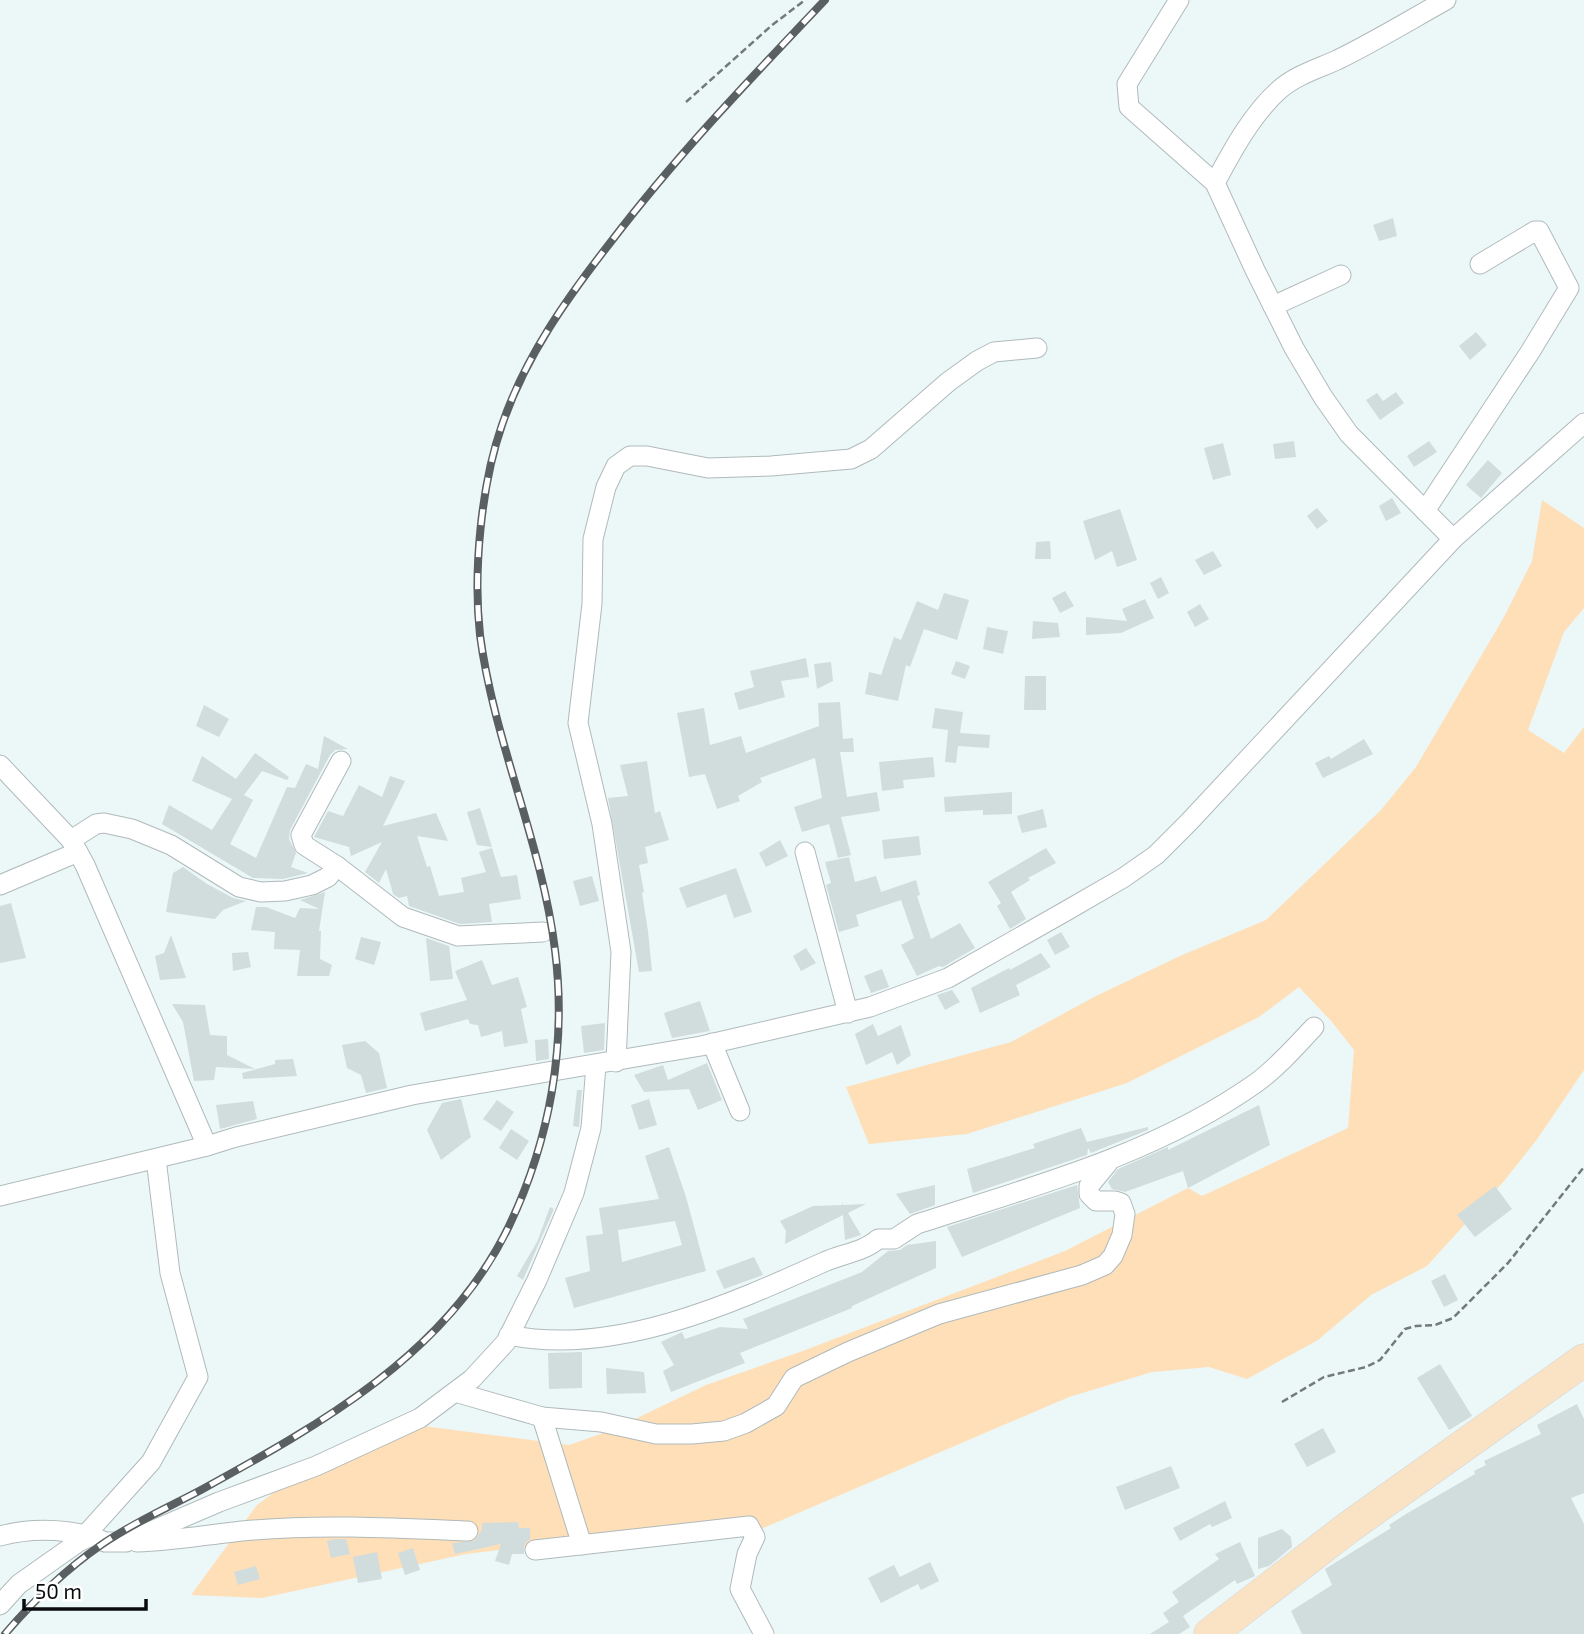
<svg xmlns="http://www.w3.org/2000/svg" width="1584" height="1634" font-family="'Exo 2',sans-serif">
<rect width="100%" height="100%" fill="#ecf7f8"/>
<polygon fill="#fedfb8" points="1542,500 1584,528 1584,608 1564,632 1528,730 1564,753 1584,727 1584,1070 1538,1138 1504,1181 1427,1266 1371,1295 1318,1340 1247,1379 1209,1367 1152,1372 1069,1397 761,1529 757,1520 466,1554 262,1598 191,1595 257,1505 303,1471 423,1426 569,1445 612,1430 706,1385 800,1352 1065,1251 1188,1188 1202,1196 1348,1128 1354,1050 1332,1022 1299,987 1259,1017 1127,1083 967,1134 869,1144 846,1087 1011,1042 1096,996 1180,956 1266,920 1381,810 1416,767 1504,617 1532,561"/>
<g fill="#d1dcdd" fill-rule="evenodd">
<polygon points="1393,218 1397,236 1379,241 1373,225"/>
<polygon points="1476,332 1487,345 1470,360 1459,346"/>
<polygon points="1396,392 1404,403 1380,420 1366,400 1377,393 1383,401"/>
<polygon points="1294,441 1296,457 1275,459 1273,444"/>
<polygon points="1429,441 1437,452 1414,467 1407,456"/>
<polygon points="1223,443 1231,475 1213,480 1204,448"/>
<polygon points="1488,460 1502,473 1481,498 1466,485"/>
<polygon points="1392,498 1401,513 1386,521 1379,506"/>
<polygon points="1317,508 1328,521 1317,529 1307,516"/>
<polygon points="1120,509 1137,560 1117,567 1112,551 1095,560 1083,521"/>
<polygon points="1050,541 1051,559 1035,559 1036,542"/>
<polygon points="1213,551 1222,566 1204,575 1195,560"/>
<polygon points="1161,577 1169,593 1158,599 1150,583"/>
<polygon points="1065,591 1074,606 1060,613 1052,598"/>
<polygon points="944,593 969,600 957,640 924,629 910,667 906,665 898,701 865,694 869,672 881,675 894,637 901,640 917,601 938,610"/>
<polygon points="1145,599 1154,618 1121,633 1086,635 1086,617 1127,621 1122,609"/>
<polygon points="1200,604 1209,619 1195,627 1187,612"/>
<polygon points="1033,621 1058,623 1060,637 1032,639"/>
<polygon points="987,627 1008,631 1003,654 983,649"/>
<polygon points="806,658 809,677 781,681 785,697 739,710 734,693 754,687 750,671"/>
<polygon points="956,661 970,666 965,679 951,674"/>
<polygon points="831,662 833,681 817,689 814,664"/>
<polygon points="1025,676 1046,676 1046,710 1024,710"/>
<polygon points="840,702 843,739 853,738 854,752 840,752 847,797 877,792 880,811 841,817 851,855 838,858 829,824 802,832 794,807 822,798 815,758 760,778 762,782 738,796 740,801 717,809 705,774 689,777 677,713 704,708 710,745 741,736 746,753 819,726 818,703"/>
<polygon points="204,705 229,719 219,737 196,726"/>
<polygon points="935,708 963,712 960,733 990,735 989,748 958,746 956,763 945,762 948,730 932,728"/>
<polygon points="324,736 348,749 335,750 330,755 290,830 289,839 296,853 291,867 308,873 283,879 253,878 162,824 169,805 212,830 232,799 192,781 202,756 236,779 255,753 289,777 287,780 262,771 244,795 253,800 230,844 256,858 287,787 295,788 306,764 318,769"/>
<polygon points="1364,739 1373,754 1323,778 1315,763 1329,756 1331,759"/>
<polygon points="933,757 935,777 903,780 904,788 882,791 879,762"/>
<polygon points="647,761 655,813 660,811 669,840 645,847 648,863 639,865 644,892 642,893 648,931 652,971 639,972 608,798 628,796 620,765"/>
<polygon points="390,776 405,781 383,826 436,813 448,841 417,836 427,867 430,866 439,896 464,892 461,878 486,872 479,852 492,848 501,877 517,875 521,899 489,904 492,922 460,924 409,906 407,896 399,898 393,894 386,869 379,883 365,872 382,842 351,856 349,847 314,837 328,811 343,816 359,785 382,797"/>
<polygon points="1012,792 1012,814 983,815 983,810 945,812 944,797"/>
<polygon points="480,808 492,847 477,845 467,812"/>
<polygon points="1043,809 1047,827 1022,833 1017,816"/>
<polygon points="919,836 921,855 884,859 882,840"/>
<polygon points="780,840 788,856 766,867 759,853"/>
<polygon points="1046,848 1056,863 1028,878 1030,880 1011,892 1026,919 1010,929 997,906 1001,903 988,882"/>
<polygon points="849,857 855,882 876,876 881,892 916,880 920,895 917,896 931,939 960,923 975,948 943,967 939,966 917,976 901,945 914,938 901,900 856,915 859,926 839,932 826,885 831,883 825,862"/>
<polygon points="183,867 207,884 233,898 246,901 223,910 215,919 166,912 173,873"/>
<polygon points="736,868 752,912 734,918 726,894 687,908 679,888"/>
<polygon points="592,876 599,901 580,906 573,881"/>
<polygon points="325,892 319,931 321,931 320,959 332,965 329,976 297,976 300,950 274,949 275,932 251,930 256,907 266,907 295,918 300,908 319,909 300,900"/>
<polygon points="11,903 26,958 0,963 0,906"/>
<polygon points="1061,932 1070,947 1055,955 1047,940"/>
<polygon points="171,935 186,978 160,980 155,956 164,953"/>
<polygon points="361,937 381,942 374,965 355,959"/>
<polygon points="426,938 449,946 453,979 430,981"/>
<polygon points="806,948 816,963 801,971 793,956"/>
<polygon points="248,952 251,967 233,971 232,953"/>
<polygon points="1041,953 1051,967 1016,985 1020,995 980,1013 971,988 1009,968 1010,970"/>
<polygon points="482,960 492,985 518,977 527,1007 521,1009 528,1043 504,1047 502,1031 481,1037 478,1025 470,1024 468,1019 425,1031 420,1013 467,1000 455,971"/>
<polygon points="882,969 889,987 871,993 864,976"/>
<polygon points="952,990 960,1002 945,1010 937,995"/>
<polygon points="700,1001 710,1031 672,1038 664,1013"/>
<polygon points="172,1004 205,1005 210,1035 227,1036 227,1055 255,1069 216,1067 214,1080 194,1081 183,1022"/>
<polygon points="605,1023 604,1050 584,1053 581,1026"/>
<polygon points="873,1024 878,1036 901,1025 911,1055 897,1065 892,1052 866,1065 855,1034"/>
<polygon points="548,1039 549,1059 536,1061 535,1040"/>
<polygon points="365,1041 379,1053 387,1088 366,1093 361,1075 347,1068 342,1045"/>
<polygon points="293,1059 297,1076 243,1079 242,1073 275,1064 275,1060"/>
<polygon points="707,1063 722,1100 698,1110 689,1089 644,1092 634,1075 663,1065 668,1080"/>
<polygon points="577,1090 582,1090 579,1127 573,1126"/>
<polygon points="461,1099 471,1137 441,1160 427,1130 442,1103"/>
<polygon points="649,1099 657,1125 639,1130 631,1105"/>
<polygon points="497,1100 514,1112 501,1131 483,1119"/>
<polygon points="253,1101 257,1119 220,1129 216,1105"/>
<polygon points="1259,1105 1270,1145 1188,1188 1183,1171 1125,1192 1112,1189 1108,1182 1118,1169 1168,1147 1168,1150"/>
<polygon points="1148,1127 1148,1130 1091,1153 1088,1148 1087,1155 973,1193 967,1169 1035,1148 1033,1144 1081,1128 1087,1142"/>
<polygon points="511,1129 529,1141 517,1160 499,1148"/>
<path d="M669 1147 686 1197 706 1271 574 1308 565 1278 590 1271 586 1236 603 1234 599 1208 659 1199 645 1156ZM675 1221 682 1245 622 1262 618 1230Z"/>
<polygon points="935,1185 935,1205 910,1214 896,1194"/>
<polygon points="1077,1185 1080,1208 962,1257 947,1227"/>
<polygon points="1495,1186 1512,1209 1475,1237 1457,1215"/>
<polygon points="842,1202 843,1205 866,1204 848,1213 861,1235 845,1240 843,1215 785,1244 786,1231 780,1221 813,1206 842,1205"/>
<polygon points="550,1207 554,1209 523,1280 517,1276 537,1242"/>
<polygon points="936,1241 936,1268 852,1306 852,1308 740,1353 745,1363 671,1392 663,1371 674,1365 661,1342 682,1332 685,1339 720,1327 748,1329 743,1319 862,1272 888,1251 900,1250 907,1245"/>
<polygon points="754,1257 763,1275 724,1289 716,1271"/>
<polygon points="1445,1274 1458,1300 1444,1307 1431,1281"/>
<polygon points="582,1352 582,1388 549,1389 548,1353"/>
<polygon points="1440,1364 1472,1416 1449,1430 1417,1378"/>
<polygon points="606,1368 644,1372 646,1393 607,1394"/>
<polygon points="1577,1404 1584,1419 1584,1493 1571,1498 1584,1524 1584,1634 1302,1634 1291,1611 1332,1585 1325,1569 1391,1528 1389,1525 1406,1514 1475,1474 1474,1471 1486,1465 1484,1461 1541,1434 1537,1425"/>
<polygon points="1323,1428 1336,1452 1307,1467 1294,1444"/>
<polygon points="1171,1466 1180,1488 1125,1510 1116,1487"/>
<polygon points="1225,1501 1232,1518 1212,1527 1210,1524 1180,1541 1173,1528"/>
<polygon points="518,1522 519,1528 530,1528 530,1539 524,1545 524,1554 512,1554 509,1565 495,1561 501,1544 455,1554 452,1543 474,1541 482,1530 482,1523"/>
<polygon points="1282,1529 1291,1537 1292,1547 1269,1566 1258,1569 1258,1538"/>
<polygon points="335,1539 346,1539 350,1554 331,1558 327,1541"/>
<polygon points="1240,1542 1255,1576 1237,1584 1235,1580 1183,1616 1190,1627 1179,1634 1150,1634 1169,1622 1163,1613 1179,1602 1172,1592 1219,1559 1215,1554"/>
<polygon points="413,1548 420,1570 405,1575 398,1553"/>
<polygon points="377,1552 382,1579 358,1583 353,1557"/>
<polygon points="930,1562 939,1581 921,1590 918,1584 881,1603 868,1578 894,1565 900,1577"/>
<polygon points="256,1566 260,1579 238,1585 234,1572"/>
</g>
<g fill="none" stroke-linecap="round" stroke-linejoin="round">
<defs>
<g id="street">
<polyline points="1179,0 1127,84 1129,107 1215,183 1255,270 1294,348 1323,397 1349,434 1453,539"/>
<path d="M1215 183C1232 151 1252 114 1279 90 1296 75 1317 69 1337 60 1374 42 1410 20 1446 0"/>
<polyline points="1273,306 1341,275"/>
<polyline points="1425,511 1530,352 1569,288 1539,231 1535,231 1480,264"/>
<polyline points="0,765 71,840 85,865 207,1146 236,1137 412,1095 701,1046 870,1007 948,978 1066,911 1123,878 1156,855 1189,822 1453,539 1584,423"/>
<polyline points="71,840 96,824 104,823 132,829 171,845 239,887 261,892 285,891 312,885 328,877 337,866 304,845 301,835 341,761"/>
<polyline points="805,852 848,1013"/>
<polyline points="337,866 403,917 458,936 543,932"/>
<polyline points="0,885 78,852"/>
<polyline points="712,1043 740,1111"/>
<polyline points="616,1062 621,952 602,824 578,723 592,604 593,539 606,487 616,466 630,456 647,456 708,468 771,466 851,459 871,449 948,382 977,361 994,352 1037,348"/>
<polyline points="0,1196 207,1146"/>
<path d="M509 1335C613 1357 731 1304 824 1262 841 1254 864 1252 878 1239H894L917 1224C1034 1186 1154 1155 1256 1083 1278 1067 1296 1046 1314 1027"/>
<polyline points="455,1392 542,1417 601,1422 656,1434 692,1434 724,1431 746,1423 776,1406 794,1378 848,1352 939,1314 1082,1275 1105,1265 1113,1256 1122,1235 1125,1214 1121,1203 1115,1201 1096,1201 1089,1194 1089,1186 1108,1163"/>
<polyline points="542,1417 582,1545"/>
<path d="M0 1536C29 1528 62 1529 91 1536"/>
<polyline points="80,1541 151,1462 198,1377 170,1273 156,1159"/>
<path d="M137 1542C177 1541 215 1533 254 1530 325 1524 397 1528 468 1531"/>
<polyline points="535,1550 749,1526 755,1537 747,1554 740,1589 764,1634"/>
<polyline points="0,1605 19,1584 80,1541 91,1536 105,1542 126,1542 219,1502 316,1466 420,1418 472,1379 506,1342 537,1280 574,1193 591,1128 596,1065"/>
</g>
<polyline id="primary" points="1210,1634 1349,1527 1584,1360"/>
</defs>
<use href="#street" stroke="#b0babb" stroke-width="21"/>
<use href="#primary" stroke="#d3d3d3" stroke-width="33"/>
<g stroke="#737a7b" stroke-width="2.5" stroke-dasharray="7 3.5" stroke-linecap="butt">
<polyline points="686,102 771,26 805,0"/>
<polyline points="1282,1402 1324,1377 1366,1367 1380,1360 1405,1329 1416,1326 1435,1325 1453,1318 1508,1263 1584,1167"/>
</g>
<use href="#street" stroke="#fff" stroke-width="19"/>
<use href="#primary" stroke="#fae3c5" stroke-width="32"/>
<defs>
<path id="rail" d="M5 1634C34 1600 65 1570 101 1545 131 1524 167 1508 199 1491 319 1425 447 1355 509 1226 550 1140 567 1045 555 950 542 843 494 742 480 635 473 572 481 485 502 425 525 357 567 298 610 243 677 155 749 80 825 0"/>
</defs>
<use href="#rail" stroke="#5a6061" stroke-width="8"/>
<use href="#rail" stroke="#fff" stroke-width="5" stroke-dasharray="16" stroke-linecap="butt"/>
</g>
<path d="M24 1599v10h122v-10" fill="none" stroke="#090c0d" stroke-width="3.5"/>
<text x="35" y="1599" font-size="21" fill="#090c0d" stroke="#ffffff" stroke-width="5" paint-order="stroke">50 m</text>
</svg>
